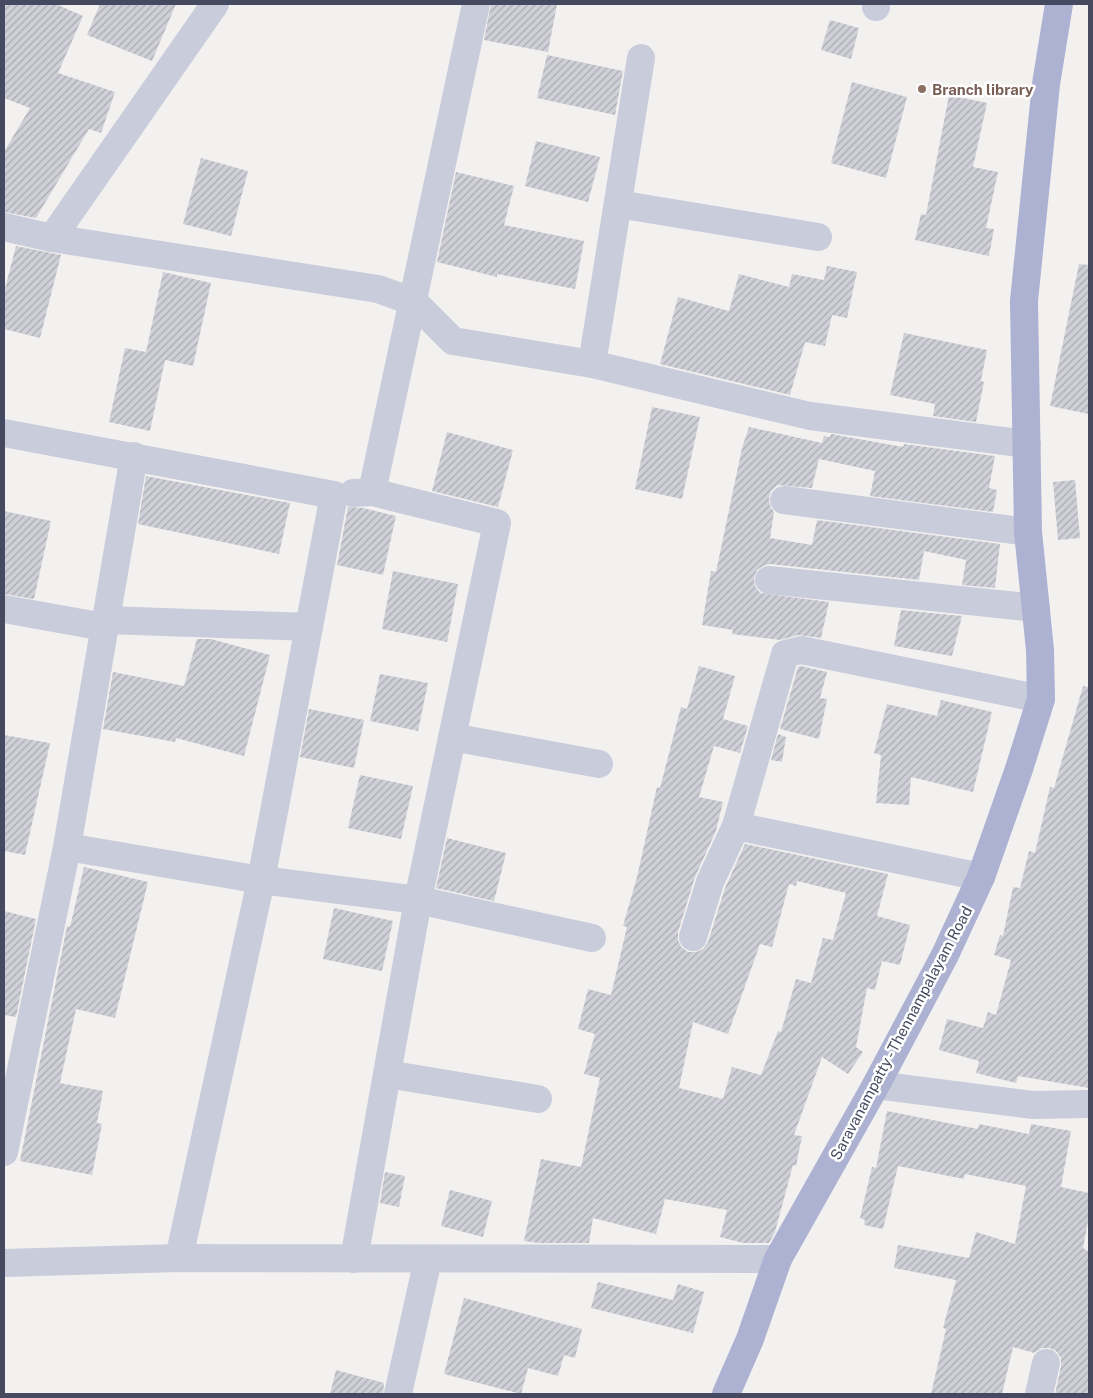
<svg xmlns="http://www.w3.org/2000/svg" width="1093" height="1398" font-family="'Public Sans',sans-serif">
<defs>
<pattern id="building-hatch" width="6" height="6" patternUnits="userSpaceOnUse" patternTransform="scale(1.25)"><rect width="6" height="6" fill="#d0d0d8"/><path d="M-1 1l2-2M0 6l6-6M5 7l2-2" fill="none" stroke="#ababb3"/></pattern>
</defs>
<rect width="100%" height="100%" fill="#f3f1f0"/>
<g fill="url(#building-hatch)" fill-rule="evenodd">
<polygon points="4,4 56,4 83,16 58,73 115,92 101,133 89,129 36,218 4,212 4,152 30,108 4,98"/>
<polygon points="100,4 176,4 152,61 87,35"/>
<polygon points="491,4 557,4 548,52 484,40"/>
<polygon points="830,20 859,28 851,59 821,50"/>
<polygon points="547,55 623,71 615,115 537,98"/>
<polygon points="852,82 907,97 886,178 831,163"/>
<polygon points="949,95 987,103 973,167 998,172 986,228 994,229 989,256 915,240 921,214 926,215"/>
<polygon points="536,141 600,157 588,202 525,186"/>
<polygon points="201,158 248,171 231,236 183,224"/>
<polygon points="456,172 514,186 504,225 584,241 575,289 497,274 497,277 437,262"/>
<polygon points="16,246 61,255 40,338 4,329 4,293"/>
<polygon points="1079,264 1089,265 1089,414 1050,406"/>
<polygon points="827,266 857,272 847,318 832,315 825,346 805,342 790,395 660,364 678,297 729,311 739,274 789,287 792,274 824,280"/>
<polygon points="163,272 211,283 193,366 165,360 150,431 109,422 125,348 146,352"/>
<polygon points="904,333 987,350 981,381 984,382 976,422 933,416 935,404 890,395"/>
<polygon points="652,407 700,417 682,499 635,489"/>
<polygon points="749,427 822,443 824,436 830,437 831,434 903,447 904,444 995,456 989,488 997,490 993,512 870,496 875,471 819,459 812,488 778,485 771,491 769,498 770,506 774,512 770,538 812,545 817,520 1000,544 995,588 962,585 966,560 924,551 919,580 770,564 763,566 757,570 754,578 755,586 760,593 829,602 821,638 798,635 780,640 732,634 733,630 702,625 711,571 716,572 742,448"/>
<polygon points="447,432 513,450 498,507 432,491"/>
<polygon points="146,476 290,503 279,554 138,524"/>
<polygon points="1075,480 1080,538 1058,540 1053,482"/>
<polygon points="348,507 363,508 396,516 383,575 337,565"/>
<polygon points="4,511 51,521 34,599 4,594"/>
<polygon points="393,571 458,584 447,642 382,629"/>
<polygon points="901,610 962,616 952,656 894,646"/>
<polygon points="197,639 211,639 270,655 244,756 176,738 175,742 103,729 113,672 184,686"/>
<path d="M699 666 735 676 723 719 748 726 740 753 714 746 699 797 723 802 716 831 695 877 678 932V940L681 947 688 952H696L703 949 708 942 725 888 745 844 888 874 877 916 910 925 900 965 882 961 875 990 867 988 856 1047 863 1052 848 1074 822 1057 794 1135 802 1136 796 1166 793 1165 775 1232 769 1243H743L720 1237 727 1210 665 1199 656 1234 593 1218 589 1243H539L524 1241 541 1159 581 1167 600 1078 584 1074 595 1034 578 1029 588 989 611 995 627 927 623 926 637 877 657 787 660 788 681 707 687 709ZM797 881 846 893 833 940 823 938 811 983 796 979 781 1032 778 1031 761 1075 732 1067 723 1099 679 1088 693 1022 728 1034 760 944 772 947 789 884 796 886Z"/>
<polygon points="801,666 827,672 820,698 827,699 819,739 780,729 798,667"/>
<polygon points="380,674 428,683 418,731 370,721"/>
<polygon points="1083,686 1089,687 1089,1088 1018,1076 1016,1083 976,1073 979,1061 939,1050 947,1019 983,1028 988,1012 996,1015 1011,960 994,955 1000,935 1003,936 1013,887 1020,888 1029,851 1035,853 1050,787 1054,788"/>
<polygon points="941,700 992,712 973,792 911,777 909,805 876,803 881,755 874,753 887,704 937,716"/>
<polygon points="309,709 364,720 354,768 300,757"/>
<polygon points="778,734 786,737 782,762 771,760"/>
<polygon points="4,735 50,743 25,855 4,851"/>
<polygon points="360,775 413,786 401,839 348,828"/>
<polygon points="447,838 506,853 494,901 436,888"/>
<polygon points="84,867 148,882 115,1018 76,1009 60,1083 103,1091 97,1123 102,1124 92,1175 20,1161 67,926 70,927"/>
<polygon points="334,908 393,921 382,971 323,959"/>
<polygon points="4,911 36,919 16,1017 4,1015"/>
<polygon points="887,1111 978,1129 979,1124 1029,1134 1031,1124 1071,1131 1061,1187 1089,1193 1089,1216 1083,1248 1089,1252 1089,1394 1055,1394 1061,1366 1061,1358 1056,1351 1050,1348 1042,1348 1034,1353 1013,1347 1002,1394 931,1394 946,1329 943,1328 956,1280 894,1268 898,1245 969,1258 976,1232 1015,1244 1026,1186 965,1174 964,1179 898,1166 883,1229 864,1225 865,1220 860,1218 872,1167 876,1168"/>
<polygon points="385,1172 405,1176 399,1207 380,1203"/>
<polygon points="450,1190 492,1201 483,1237 441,1226"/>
<polygon points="598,1282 673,1300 678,1284 704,1292 693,1333 591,1308"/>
<polygon points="464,1298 582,1329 575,1358 564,1355 558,1376 528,1368 521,1394 444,1374"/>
<polygon points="336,1370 384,1383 383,1394 330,1394"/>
</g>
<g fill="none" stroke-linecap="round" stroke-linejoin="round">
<g stroke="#c8ccdb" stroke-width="28">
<polyline points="876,7 876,4"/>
<polyline points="618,204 818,237"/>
<polyline points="4,227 52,238 378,289 414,302 453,341 592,364 810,416 1027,444"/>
<polyline points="52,238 215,4"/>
<polyline points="592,364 641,58"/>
<polyline points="4,433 334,495 261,880 67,847"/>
<polyline points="372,492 497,523 418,900 592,938"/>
<polyline points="353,493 372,492 476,4"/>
<polyline points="784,500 1028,532"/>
<polyline points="769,580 1036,608"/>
<polyline points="4,609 104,627"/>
<polyline points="106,620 309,627"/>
<polyline points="452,737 599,764"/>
<polyline points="736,826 785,654 801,650 1041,699"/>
<polyline points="693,937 710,882 736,826 981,877"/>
<polyline points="387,1074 538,1099"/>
<polyline points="876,1085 1033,1105 1089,1104"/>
<polyline points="4,1152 67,847 134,456"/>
<polyline points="179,1258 261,880 418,900 354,1259"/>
<polyline points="4,1263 179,1258 778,1259"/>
<polyline points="398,1394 428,1259"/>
<polyline points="1039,1394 1046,1363"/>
</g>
<polyline stroke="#adb2d2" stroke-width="28" points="726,1394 750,1339 778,1259 876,1085 945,955 981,877 1019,769 1041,699 1040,650 1028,532 1024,301 1046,84 1059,4"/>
</g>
<circle fill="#8d6e63" stroke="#fff" stroke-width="2" cx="922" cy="89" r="5"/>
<g text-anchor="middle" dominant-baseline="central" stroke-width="5" stroke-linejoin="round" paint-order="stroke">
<g font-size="15" font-weight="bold" fill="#785e54" stroke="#fff" text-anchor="start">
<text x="932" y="89">Branch library</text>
</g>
<g font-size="15" fill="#464a60" stroke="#fff">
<text transform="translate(901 1033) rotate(-62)">Saravanampatty - Thennampalayam Road</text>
</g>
</g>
<rect width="1093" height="1398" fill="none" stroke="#464a60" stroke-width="10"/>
</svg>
